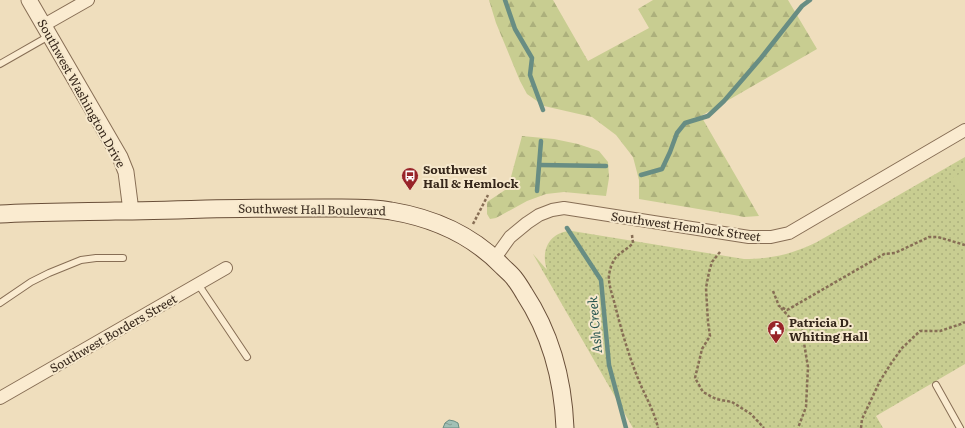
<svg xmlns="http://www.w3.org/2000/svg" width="965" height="428" font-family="Literata,serif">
<defs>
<pattern id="forest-firs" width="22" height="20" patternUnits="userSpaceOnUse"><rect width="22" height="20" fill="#c8cd91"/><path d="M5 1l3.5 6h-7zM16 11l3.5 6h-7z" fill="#acb07c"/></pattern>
<pattern id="park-dots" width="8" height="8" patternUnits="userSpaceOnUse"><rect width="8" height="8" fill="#c8cd91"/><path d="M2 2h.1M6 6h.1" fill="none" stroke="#acb07c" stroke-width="1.8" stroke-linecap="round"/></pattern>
<pattern id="water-ripples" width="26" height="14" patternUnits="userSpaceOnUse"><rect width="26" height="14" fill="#a1c0b5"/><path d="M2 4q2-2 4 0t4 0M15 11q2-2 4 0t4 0" fill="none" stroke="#849c92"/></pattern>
</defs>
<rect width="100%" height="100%" fill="#efdebd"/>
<g fill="url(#forest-firs)">
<polygon points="489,0 553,0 588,61 649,28 638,9 653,0 788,0 817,49 701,116 759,216 744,217 734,215 639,199 639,180 633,157 616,135 592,117 544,106 527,94 520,81 496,23"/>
<polygon points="522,136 554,139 578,144 599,151 608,162 609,178 606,196 564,192 546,194 527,201 496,218 490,219 487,214 487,202 508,188"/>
</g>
<path fill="url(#park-dots)" d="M965 157V364L876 416 883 428H633L533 254 547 270C540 250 550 231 572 231L744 259C772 259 792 254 817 242Z"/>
<polygon fill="#c8cd91" points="965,171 965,201 952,178"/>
<polygon fill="url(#water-ripples)" stroke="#688d83" points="449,420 454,421 458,423 459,428 443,428 445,423"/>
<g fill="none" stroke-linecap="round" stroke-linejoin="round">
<g stroke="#688d83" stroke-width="4.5">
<polyline points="505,0 515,29 532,58 530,75 543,110"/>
<polyline points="540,165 606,166"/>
<polyline points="641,175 662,169 670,152 677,133 685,123 708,116 724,101 761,58 802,6 810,0"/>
<polyline points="537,191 541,141"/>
<polyline points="567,228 601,280 609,365 626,428"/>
</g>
<defs>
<g id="service">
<polyline points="0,64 49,36"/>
<polyline points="198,284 247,357"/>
<polyline points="0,303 31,282 49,273 81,260 96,258 123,258"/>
<polyline points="936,385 960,428"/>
</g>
<g id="minor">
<polyline points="44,25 88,0"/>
<polyline points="495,258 510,237 527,223 539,215 552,210 564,208 749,237 771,237 789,233 965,130"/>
<polyline points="0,398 226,268"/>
</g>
<polyline id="tertiary" points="29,0 120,157 126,172 131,211"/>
<path id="secondary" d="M0 214C38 212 77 212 115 211 146 211 176 210 206 209 246 208 285 208 325 208 347 208 370 207 391 211 433 218 472 235 502 266 506 270 511 274 514 278 518 283 521 288 524 293 551 334 563 379 565 428"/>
</defs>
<use href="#service" stroke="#876e55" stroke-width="8"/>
<use href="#minor" stroke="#876e55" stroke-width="14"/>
<use href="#tertiary" stroke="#876e55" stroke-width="17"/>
<use href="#secondary" stroke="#694f39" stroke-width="19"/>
<g stroke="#876e55" stroke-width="2.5" stroke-dasharray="3 2" stroke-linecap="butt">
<polyline points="473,224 488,195"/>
<path d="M632 235 633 243C627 250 617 253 613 262 611 265 608 276 609 280 610 290 614 300 616 309 623 336 631 363 642 388 648 401 655 414 658 428"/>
<polyline points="720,252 712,262 709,272 706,288 708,322 710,336 702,349 695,378 703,392 716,399 732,402 751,414 764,428"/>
<polyline points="773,291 779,306 787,310 884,254 895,253 929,237 938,237 965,245"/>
<polyline points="781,308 802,331 808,367 806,407 798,428"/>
<polyline points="861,428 862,419 880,381 890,365 902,348 920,331 940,331 961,324 965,322"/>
</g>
<use href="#service" stroke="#faebd0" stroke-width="6"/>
<use href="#minor" stroke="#faebd0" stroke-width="12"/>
<use href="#tertiary" stroke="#faebd0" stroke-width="15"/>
<use href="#secondary" stroke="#faebd0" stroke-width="17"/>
</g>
<defs>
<symbol id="bus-pin" viewBox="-11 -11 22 30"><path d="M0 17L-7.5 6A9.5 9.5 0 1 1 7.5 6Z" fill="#982429" stroke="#f6e8cc"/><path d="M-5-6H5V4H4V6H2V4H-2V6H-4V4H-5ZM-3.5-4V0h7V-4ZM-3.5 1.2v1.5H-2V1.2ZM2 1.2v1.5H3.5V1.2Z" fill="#fff"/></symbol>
<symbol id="civic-pin" viewBox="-11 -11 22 30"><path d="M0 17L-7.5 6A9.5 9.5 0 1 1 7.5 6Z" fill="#982429" stroke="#f6e8cc"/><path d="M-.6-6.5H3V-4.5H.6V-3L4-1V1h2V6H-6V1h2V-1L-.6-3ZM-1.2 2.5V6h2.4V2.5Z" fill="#fff"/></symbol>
</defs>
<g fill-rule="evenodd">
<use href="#bus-pin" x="400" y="166" width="20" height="27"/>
<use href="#civic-pin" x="766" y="319" width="20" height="27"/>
</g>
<g text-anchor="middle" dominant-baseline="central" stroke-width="4" stroke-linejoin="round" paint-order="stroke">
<g font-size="12" fill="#36271b" stroke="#f6e8cc">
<text transform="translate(82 93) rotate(61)">Southwest Washington Drive</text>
<text transform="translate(312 209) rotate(1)">Southwest Hall Boulevard</text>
<text transform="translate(686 226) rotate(8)">Southwest Hemlock Street</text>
<text transform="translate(113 333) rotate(-30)">Southwest Borders Street</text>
</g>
<g font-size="12" font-weight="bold" fill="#36271b" stroke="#f6e8cc" text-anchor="start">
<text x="423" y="169">Southwest<tspan x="423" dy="14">Hall &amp; Hemlock</tspan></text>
<text x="789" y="322">Patricia D.<tspan x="789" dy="14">Whiting Hall</tspan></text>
</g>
<g font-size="13" font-style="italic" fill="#295651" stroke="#f6e8cc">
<text transform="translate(594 325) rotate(-95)">Ash Creek</text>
</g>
</g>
</svg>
